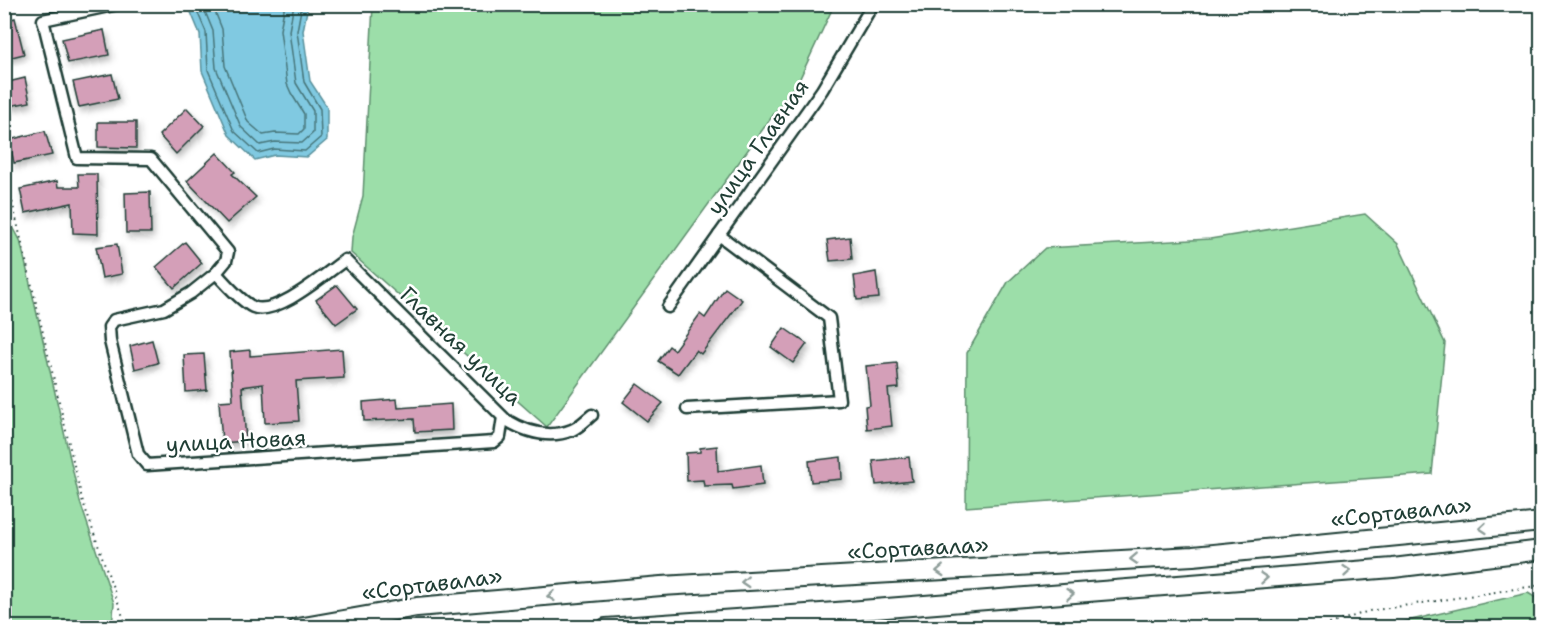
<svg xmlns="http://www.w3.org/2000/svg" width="1546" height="632" font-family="'Shantell Sans',sans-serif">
<defs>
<filter id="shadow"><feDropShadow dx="2.5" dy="4.5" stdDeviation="3" flood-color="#0004"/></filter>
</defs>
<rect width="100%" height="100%" fill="#fff"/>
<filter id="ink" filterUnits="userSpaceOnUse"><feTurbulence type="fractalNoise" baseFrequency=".0167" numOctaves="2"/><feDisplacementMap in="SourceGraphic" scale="12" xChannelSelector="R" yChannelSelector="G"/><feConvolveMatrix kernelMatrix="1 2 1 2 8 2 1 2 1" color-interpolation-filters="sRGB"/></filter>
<g filter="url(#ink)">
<g fill="#9cdea9" stroke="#5e8e6e" stroke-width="1.5">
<polygon points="373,5 373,4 834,5 800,78 547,427 351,253 352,237 363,196"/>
<polygon points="4,210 20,240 80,502 114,603 112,627 5,627"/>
<polygon points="1365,214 1398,244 1445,343 1432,474 966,507 967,353 1008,282 1045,248 1210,239"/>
<polygon points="1528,593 1541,601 1541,627 1381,627"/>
</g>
<polygon fill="#80c9e1" stroke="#59919c" stroke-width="1.5" points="188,5 308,5 303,31 310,81 327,107 327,140 307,157 275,155 255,160 229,135 202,71 200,34"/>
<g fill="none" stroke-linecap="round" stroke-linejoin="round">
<g stroke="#467579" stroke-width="1.5">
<polyline points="194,4 206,32 208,70 234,131 258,153 274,149 305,151 321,137 320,109 304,82 297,31 302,4"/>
<polyline points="202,4 213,31 216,68 241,127 260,145 275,142 302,143 313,133 313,111 296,83 289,31 294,4"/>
<polyline points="212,4 222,29 225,66 248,122 263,135 275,133 299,134 304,129 304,114 291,93 287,84 280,30 285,4"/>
</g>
</g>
<g fill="#d49fb8" stroke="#1f3d34" stroke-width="1.5" filter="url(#shadow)">
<polygon points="15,18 24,54 4,59 4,21"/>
<polygon points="104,30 109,55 68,63 62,39"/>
<polygon points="112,74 118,99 79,107 73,82"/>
<polygon points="25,78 30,102 4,107 4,83"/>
<polygon points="187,108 204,126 176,154 159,135"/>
<polygon points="98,122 136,122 136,148 98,147"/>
<polygon points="45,131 52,155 14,163 9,140"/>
<polygon points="217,153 235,172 232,174 256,197 227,223 187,181"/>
<polygon points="78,174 97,174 98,234 73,233 72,203 25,213 20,189 57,181 58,187 79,187"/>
<polygon points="150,192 151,233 126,233 125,193"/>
<polygon points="850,237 852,259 830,261 827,240"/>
<polygon points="185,242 202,263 174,288 156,267"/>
<polygon points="117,244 122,274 102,278 96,247"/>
<polygon points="876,272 879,298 857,300 854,276"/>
<polygon points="337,285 357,309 336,324 316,300"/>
<polygon points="725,288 742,300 701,354 696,350 678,374 658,361 669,346 674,350 700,314 705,318"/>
<polygon points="784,328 807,344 793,363 771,347"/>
<polygon points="152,340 158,363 135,369 130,346"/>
<polygon points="342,349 344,378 296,381 299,421 265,423 263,384 242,387 246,441 222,443 219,401 233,400 230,352 250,350 250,356"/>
<polygon points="204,354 207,390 186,392 184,355"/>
<polygon points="897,363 899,388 888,389 892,426 867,429 865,406 870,405 866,366"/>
<polygon points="637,384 663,403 647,421 623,402"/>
<polygon points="397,399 398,408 451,404 452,430 415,432 414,419 364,421 363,402"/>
<polygon points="717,446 718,471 761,465 763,485 733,489 732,485 704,486 703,480 687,481 686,453 700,452 700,448"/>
<polygon points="841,457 842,479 811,482 809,461"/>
<polygon points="909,457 912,481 876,485 873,461"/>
</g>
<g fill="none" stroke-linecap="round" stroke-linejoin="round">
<defs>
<g id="street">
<polyline points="118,4 43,20 77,158 151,159 228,252 226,261 216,273"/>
<polyline points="668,307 822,90 873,4"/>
<polyline points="687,409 839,400 829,318 719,235"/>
<path d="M503 417 500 437 494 442 147 465 138 454 110 341 109 327 114 320 164 309 191 293 216 273C224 282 242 302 253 307 276 317 326 273 345 260L506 420C526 432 550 439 572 430 579 427 586 420 592 415"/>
<polyline points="808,614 827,628"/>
<polyline points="847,628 851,620 864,612"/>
</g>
<g id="highway">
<polyline points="298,628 417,607 661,586 1193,556 1542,522"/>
<polyline points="606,628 836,612 1393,568 1542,550"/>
</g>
</defs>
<use href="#street" stroke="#1f3d34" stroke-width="15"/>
<use href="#highway" stroke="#1f3d34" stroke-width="22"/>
<g stroke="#1f3d34" stroke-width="2" stroke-dasharray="1.5 4.5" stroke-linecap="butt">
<polyline points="4,167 82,499 127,628"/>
<polyline points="1318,628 1369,611 1542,585"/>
</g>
<use href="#street" stroke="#fff" stroke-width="10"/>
<use href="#highway" stroke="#fff" stroke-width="18"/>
</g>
<defs><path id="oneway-chevron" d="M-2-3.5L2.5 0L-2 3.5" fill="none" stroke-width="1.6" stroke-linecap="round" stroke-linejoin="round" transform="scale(1.5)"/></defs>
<g stroke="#8f9e9a">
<use href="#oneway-chevron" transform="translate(1483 528) rotate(175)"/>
<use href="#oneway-chevron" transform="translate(1134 559) rotate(177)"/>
<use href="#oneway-chevron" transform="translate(940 571) rotate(177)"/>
<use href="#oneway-chevron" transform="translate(1347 571) rotate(-5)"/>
<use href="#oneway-chevron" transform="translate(1264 578) rotate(-5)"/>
<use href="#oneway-chevron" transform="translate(745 582) rotate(177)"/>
<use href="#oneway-chevron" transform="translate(1070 594) rotate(-5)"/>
<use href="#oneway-chevron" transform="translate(551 596) rotate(175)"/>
</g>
</g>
<g text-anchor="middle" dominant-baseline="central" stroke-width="5" stroke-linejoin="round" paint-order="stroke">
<g font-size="22" fill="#1f3d34" stroke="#fff">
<text transform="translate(758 147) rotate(-55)">улица Главная</text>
<text transform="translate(461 346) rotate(44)">Главная улица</text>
<text transform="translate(236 441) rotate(-3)">улица Новая</text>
<text transform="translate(1401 512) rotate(-6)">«Сортавала»</text>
<text transform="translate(918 548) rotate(-3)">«Сортавала»</text>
<text transform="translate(432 584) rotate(-7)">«Сортавала»</text>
</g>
</g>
<rect width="1546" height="632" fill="none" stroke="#fff" stroke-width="24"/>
<rect x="12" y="12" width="1522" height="608" fill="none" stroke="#1f3d34" stroke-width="2" filter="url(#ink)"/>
</svg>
